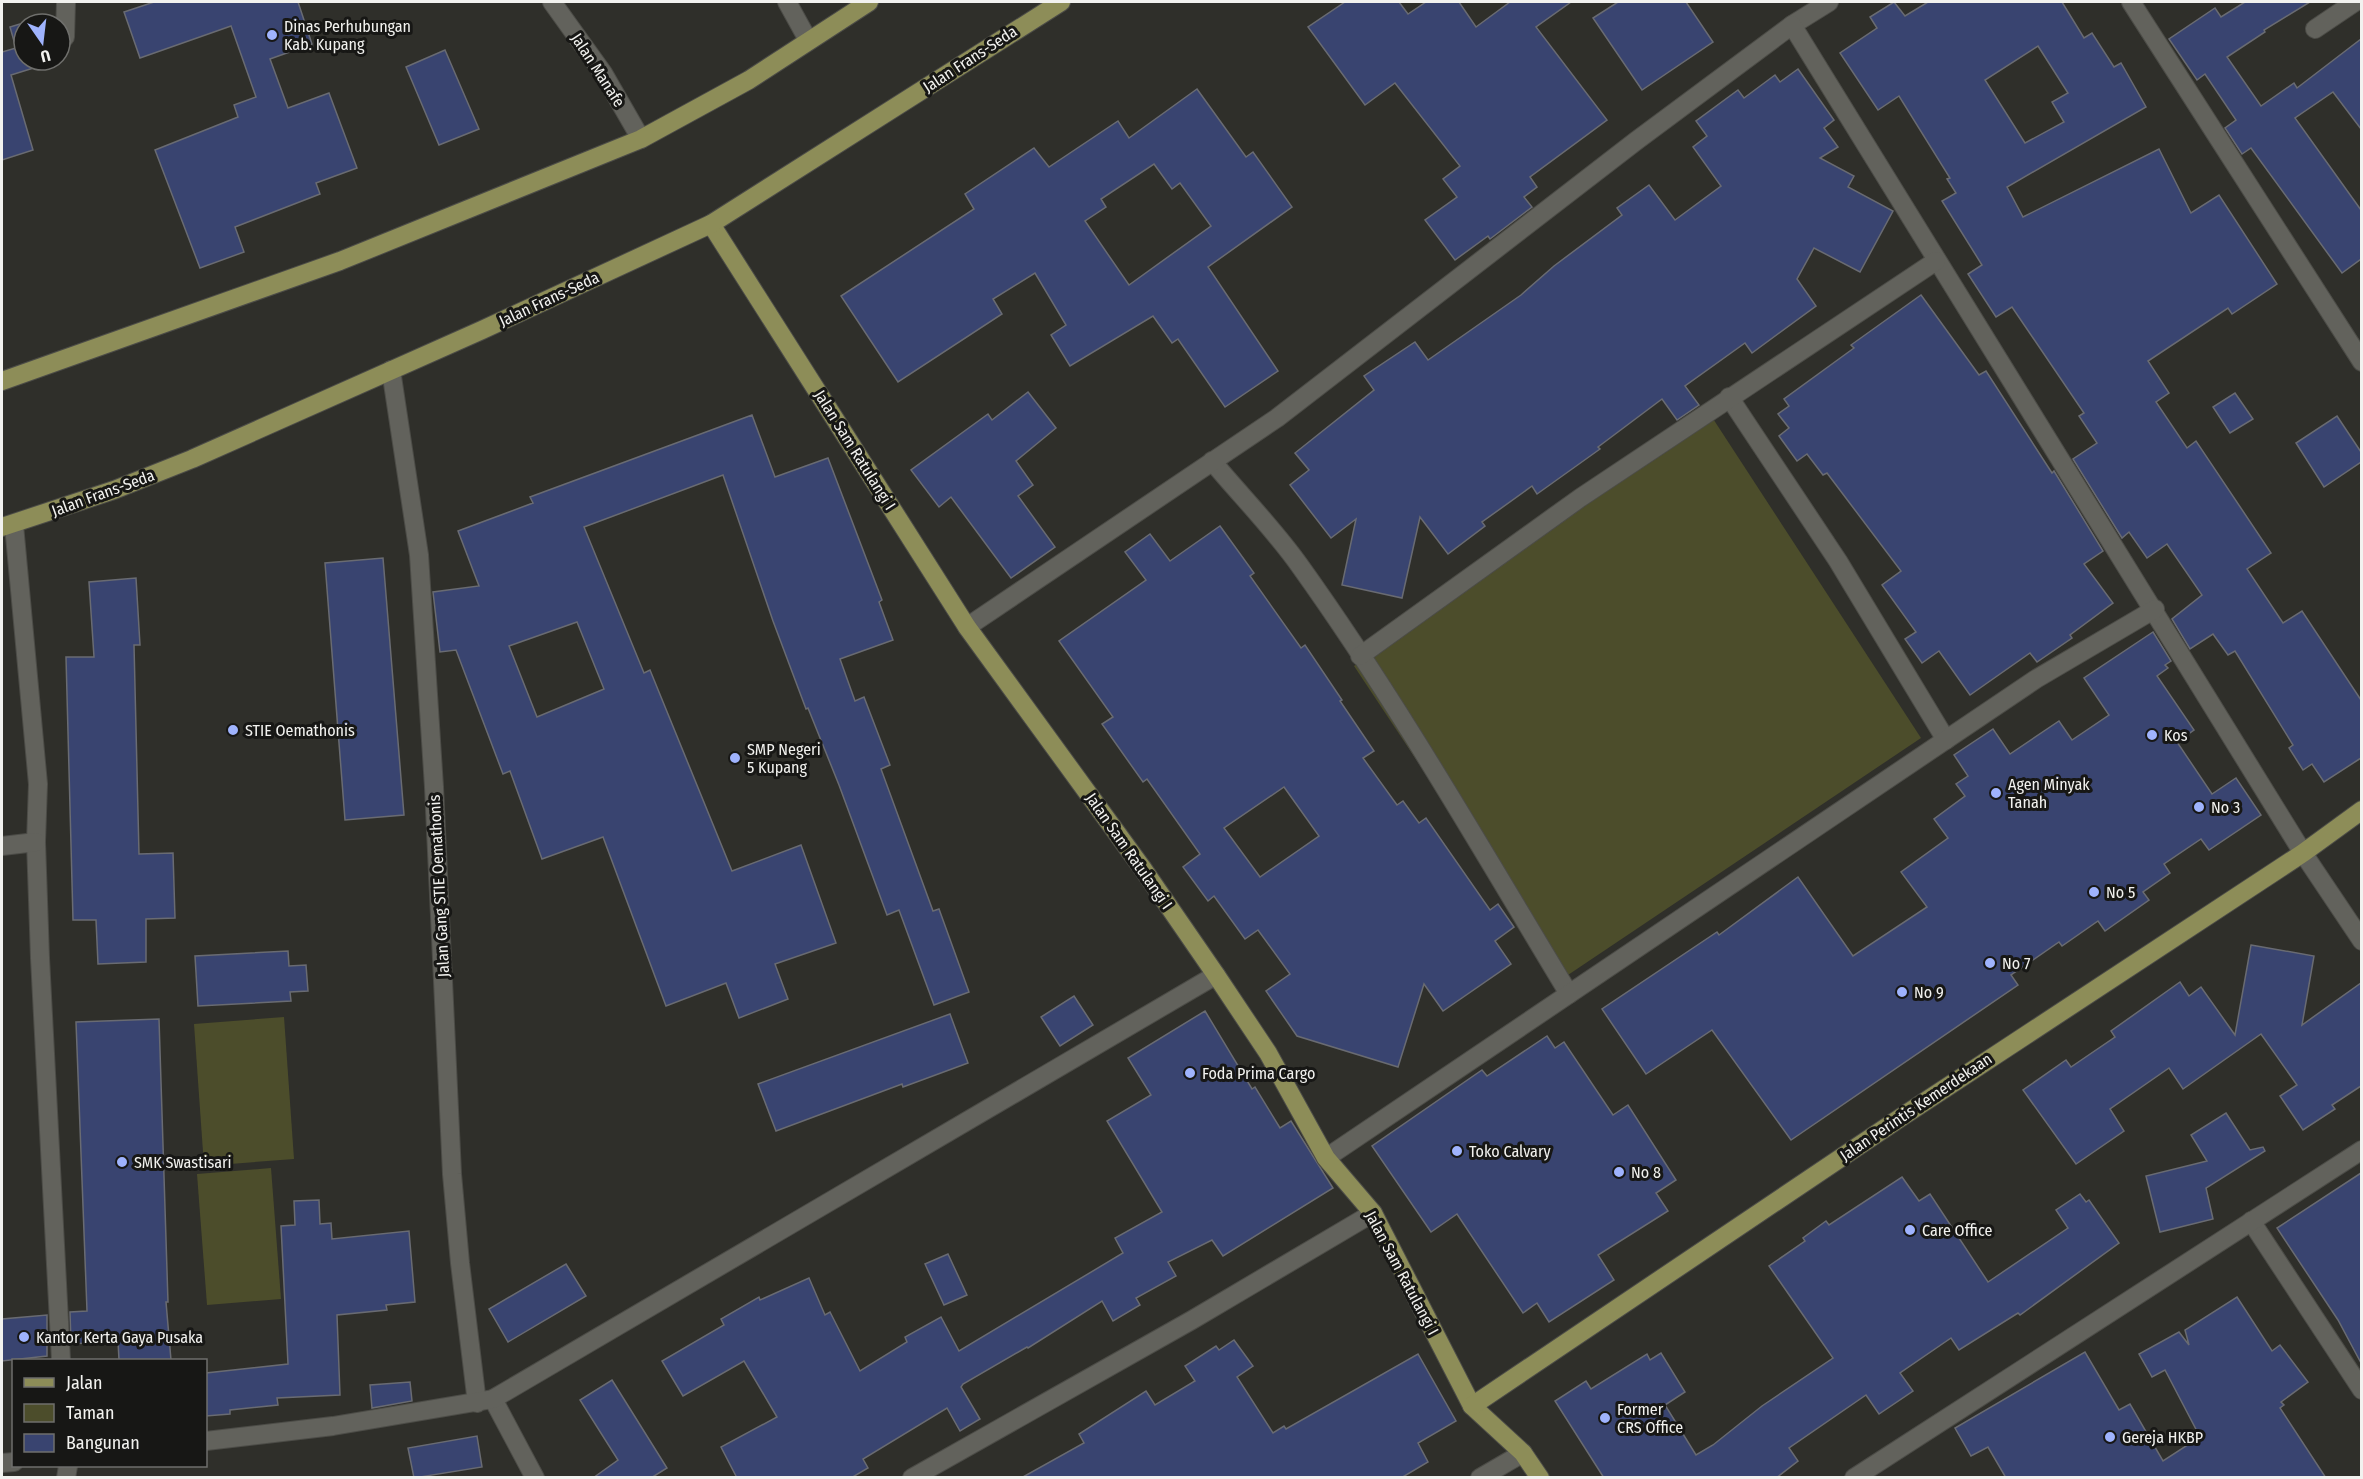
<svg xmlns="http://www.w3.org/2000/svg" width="2363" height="1479" font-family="'Fira Sans Condensed',sans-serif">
<rect width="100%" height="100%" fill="#2f2f2a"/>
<g fill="#4c4d2b">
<polygon points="1708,411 1921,738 1562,979 1354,666"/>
<polygon points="284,1017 294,1159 204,1166 194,1024"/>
<polygon points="271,1168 281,1299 207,1305 197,1174"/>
</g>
<g fill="#394470" stroke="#696b72" stroke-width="1.5" fill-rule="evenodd">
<polygon points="154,2 298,2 312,44 270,59 288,108 329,93 357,168 316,183 320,194 235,227 244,252 200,268 155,150 238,117 234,105 256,97 231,26 140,58 124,12"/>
<polygon points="1345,2 1399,2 1408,14 1426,2 1459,2 1476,27 1510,2 1571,2 1536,27 1607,120 1530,177 1537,187 1524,197 1532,207 1490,239 1488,236 1455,260 1425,220 1457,197 1443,179 1460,166 1395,83 1365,105 1308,27"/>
<polygon points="1618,2 1686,2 1713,42 1642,90 1593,18"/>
<path d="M1894 2 1905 16 1928 2H2062L2084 38 2092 33 2114 67 2121 63 2146 107 2007 187 2023 217 2159 149 2191 213 2219 195 2277 284 2232 314 2228 308 2148 361 2169 393 2156 402 2187 448 2196 441 2271 553 2247 569 2283 623 2302 611 2361 700V758L2324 782 2312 764 2303 770 2289 748 2293 745 2235 651 2228 655 2213 634 2190 649 2172 619 2202 595 2167 544 2147 558 2129 532 2122 538 2073 459 2097 443 2079 416 2084 413 2012 307 1996 317 1968 274 1982 265 1942 201 1956 193 1947 179 1950 178 1899 96 1878 110 1840 53 1877 28 1870 17ZM2038 46 2068 93 2052 102 2064 122 2025 143 1985 80Z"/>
<polygon points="2245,2 2310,2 2264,30 2265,32 2227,57 2261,106 2294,83 2297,88 2361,39 2361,129 2333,92 2295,118 2361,210 2361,259 2342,273 2251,148 2242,154 2225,128 2236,120 2205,74 2197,80 2169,39 2215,8 2221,17"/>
<polygon points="43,17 45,24 24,24 24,60 56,61 11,75 33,150 2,160 2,52 16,48 10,27"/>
<polygon points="445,50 479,129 439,145 406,67"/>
<polygon points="1798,69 1834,120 1824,128 1838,147 1820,158 1854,176 1848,187 1893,211 1860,272 1814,248 1797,279 1816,306 1752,353 1745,343 1685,386 1699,405 1677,420 1662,399 1598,447 1600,449 1537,494 1532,486 1482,522 1485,526 1448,554 1420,517 1402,598 1342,585 1356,519 1331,538 1290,485 1309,470 1295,453 1374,390 1364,376 1415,342 1428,360 1521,295 1554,266 1622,215 1617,208 1649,185 1675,220 1721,186 1693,147 1707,136 1696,121 1738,90 1744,98 1775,75 1780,82"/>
<path d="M1197 89 1246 157 1253 152 1292 207 1208 267 1278 371 1225 407 1178 339 1172 343 1153 316 1070 366 1051 335 1066 325 1035 273 993 299 1002 314 898 382 841 296 974 209 965 194 1034 148 1049 167 1118 121 1129 138ZM1154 164 1172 189 1180 183 1211 226 1129 285 1085 221 1106 207 1101 199Z"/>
<polygon points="1921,295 1979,375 1986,371 2052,473 2054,471 2103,551 2084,564 2113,603 2070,635 2072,638 2037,662 2030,653 1970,695 1939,651 1922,663 1905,639 1916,632 1882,585 1901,571 1827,473 1823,475 1807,454 1797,461 1779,436 1789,428 1778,414 1789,406 1784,399 1854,348 1851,345"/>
<polygon points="1028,392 1056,428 1016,461 1033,485 1018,496 1055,547 1011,578 951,497 939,507 911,470 988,414 992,420"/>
<polygon points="2235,393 2253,419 2230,433 2213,407"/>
<path d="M752 415 775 477 828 458 882 600 879 602 893 640 840 659 855 701 864 697 890 765 881 769 933 911 939 909 969 992 934 1005 899 910 887 915 839 785 808 708 806 709 773 621 723 475 584 527 644 673 650 670 732 871 801 845 836 943 775 964 788 999 739 1018 726 983 666 1006 603 837 542 859 510 771 503 774 456 650 440 652 433 592 479 586 458 531 533 503 530 497ZM577 622 604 689 537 717 509 646Z"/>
<polygon points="2337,416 2361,452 2361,462 2324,487 2296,443"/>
<path d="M1220 526 1254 573 1250 576 1301 648 1305 645 1342 700 1340 701 1374 751 1363 758 1397 805 1403 801 1419 823 1426 818 1490 910 1498 904 1514 927 1495 941 1511 964 1443 1011 1424 984 1398 1067 1297 1036 1266 991 1290 974 1258 930 1245 939 1214 896 1208 901 1183 867 1200 854 1147 779 1143 782 1102 724 1113 717 1059 641 1146 580 1125 552 1150 534 1170 561ZM1284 787 1319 836 1260 877 1224 828Z"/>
<polygon points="383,558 404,815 345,820 325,563"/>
<polygon points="136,578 140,645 134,645 139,854 173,853 175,918 146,919 146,962 98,964 96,920 73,920 66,657 94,657 89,582"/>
<polygon points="2153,632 2171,661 2165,665 2168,668 2157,676 2194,730 2177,742 2212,794 2236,778 2261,815 2209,850 2201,839 2164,864 2170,873 2143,892 2149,900 2105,931 2098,921 2062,946 2059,942 2011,975 2018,985 1791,1140 1712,1030 1646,1074 1602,1009 1717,932 1719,935 1798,877 1853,956 1927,907 1901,872 1948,838 1934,819 1965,796 1956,784 1968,776 1954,755 1993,729 2010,754 2059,721 2072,740 2109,715 2084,678"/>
<polygon points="2251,945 2314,956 2302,1025 2361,983 2361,1086 2332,1105 2335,1109 2303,1130 2280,1096 2297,1085 2261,1034 2183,1089 2169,1068 2110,1109 2124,1131 2076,1164 2023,1090 2066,1060 2071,1067 2115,1037 2111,1031 2180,982 2189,996 2201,987 2235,1035"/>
<polygon points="288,951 289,966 306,965 308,991 290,992 291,1001 198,1006 195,956"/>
<polygon points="1074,996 1093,1025 1060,1046 1041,1017"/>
<polygon points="1205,1011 1252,1089 1255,1087 1280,1128 1291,1121 1333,1188 1223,1256 1212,1240 1168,1262 1176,1276 1136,1298 1140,1305 1113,1321 1102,1301 1028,1348 1027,1347 963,1384 961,1387 980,1419 960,1431 947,1408 863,1459 868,1468 851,1478 737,1478 721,1447 777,1417 744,1361 683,1396 662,1361 724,1325 721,1319 759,1297 760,1300 809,1278 825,1315 830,1312 860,1371 907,1342 905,1337 941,1317 959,1351 1123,1253 1115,1238 1162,1212 1107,1121 1151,1095 1128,1058"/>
<polygon points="950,1014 968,1063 903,1087 902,1084 776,1131 758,1084"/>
<polygon points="159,1019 168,1302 166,1302 171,1360 119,1360 118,1341 71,1344 70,1312 87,1311 76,1022"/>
<polygon points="1547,1036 1555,1048 1564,1042 1613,1115 1628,1105 1676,1180 1656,1193 1668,1211 1598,1255 1614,1280 1549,1322 1537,1303 1523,1313 1457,1214 1431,1232 1372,1146 1482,1070 1487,1076"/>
<polygon points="2226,1113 2250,1150 2263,1147 2265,1151 2206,1188 2213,1219 2160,1232 2146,1176 2207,1161 2191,1135"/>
<polygon points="2361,1173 2361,1363 2338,1320 2277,1228"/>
<polygon points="1902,1177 1919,1201 1930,1194 1988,1282 2068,1228 2056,1210 2080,1194 2086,1202 2089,1200 2119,1243 2020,1315 2018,1313 1959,1350 1951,1338 1900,1373 1913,1391 1879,1414 1866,1395 1789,1448 1798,1461 1776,1478 1604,1478 1555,1401 1586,1381 1591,1389 1647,1354 1650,1360 1661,1353 1685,1392 1665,1405 1696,1455 1713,1445 1762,1406 1833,1358 1769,1266 1805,1241 1803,1238 1826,1221 1829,1225"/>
<polygon points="319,1200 320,1224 331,1223 332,1239 409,1231 415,1302 386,1305 387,1310 337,1315 340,1395 277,1398 278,1405 230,1410 230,1414 206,1416 206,1373 288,1364 281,1226 295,1225 294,1201"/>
<polygon points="948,1254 967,1295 944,1305 925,1264"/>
<polygon points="566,1264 586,1296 508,1342 489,1309"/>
<polygon points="2237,1297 2272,1351 2280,1345 2308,1382 2281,1402 2284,1405 2280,1408 2326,1478 2006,1478 1988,1447 1971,1456 1955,1428 2085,1352 2119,1410 2130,1404 2163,1461 2200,1437 2165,1370 2152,1377 2139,1354 2179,1332 2189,1345 2185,1330"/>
<polygon points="47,1315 47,1356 2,1361 2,1319"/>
<polygon points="1234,1340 1253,1366 1237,1377 1273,1433 1284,1426 1286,1429 1418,1354 1456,1421 1418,1443 1428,1462 1401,1478 1021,1478 1084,1443 1079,1434 1146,1391 1155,1405 1195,1381 1185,1366 1216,1346 1219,1350"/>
<polygon points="612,1380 667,1468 651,1478 593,1478 618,1460 580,1400"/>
<polygon points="410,1382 412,1401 372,1408 370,1385"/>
<polygon points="477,1436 482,1467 414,1478 408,1448"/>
</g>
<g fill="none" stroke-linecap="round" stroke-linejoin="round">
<defs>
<g id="minor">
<polyline points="552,2 603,73 641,139"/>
<polyline points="787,2 808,40"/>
<polyline points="2131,2 2362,362"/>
<polyline points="1792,25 1829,2"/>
<polyline points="2315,29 2355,2"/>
<polyline points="65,37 66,2"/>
<polyline points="391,370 419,555 434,787 452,1174 460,1263 477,1403"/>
<polyline points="1729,397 1838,561 1946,740"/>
<path d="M1212 461C1241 496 1274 529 1300 566 1398 703 1482 850 1569 994"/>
<polyline points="14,525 38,784 36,842 40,958 61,1360"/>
<polyline points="967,627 1277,418 1636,141 1792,25 2303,853 2362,941"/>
<polyline points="1360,656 1580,498 1936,261"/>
<polyline points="2,846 36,842"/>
<polyline points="1326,1158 2036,679 2155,609"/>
<polyline points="2251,1221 2362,1390"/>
<polyline points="493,1399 535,1478"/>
<polyline points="206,1441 333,1426 493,1399 1216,975"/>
<polyline points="2,1463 14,1462"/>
<polyline points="66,1478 68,1466"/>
<polyline points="912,1478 1192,1320 1373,1213"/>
<polyline points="1480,1478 1523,1453"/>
<polyline points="1854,1478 2362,1150"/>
</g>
<g id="major">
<polyline points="711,224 967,627 1143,869 1216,975 1268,1053 1326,1158 1373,1213 1472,1406 1523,1453 1540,1478"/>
<polyline points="2,381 340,261 641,139 749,80 869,2"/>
<polyline points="2,527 114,490 192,459 482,330 711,224 1061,2"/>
<polyline points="1472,1406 1903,1116 2303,853 2362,810"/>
</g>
</defs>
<use href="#minor" stroke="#4c4c47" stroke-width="20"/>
<use href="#major" stroke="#4c4c47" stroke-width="20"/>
<use href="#minor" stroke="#62625c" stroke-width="18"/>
<use href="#major" stroke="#8d8d58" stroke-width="18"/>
</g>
<g fill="#9fb3fd" stroke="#171715" stroke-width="2">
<circle cx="272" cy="35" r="6"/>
<circle cx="233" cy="730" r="6"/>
<circle cx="2152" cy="735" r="6"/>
<circle cx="735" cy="758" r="6"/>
<circle cx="1996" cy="793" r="6"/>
<circle cx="2199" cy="807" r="6"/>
<circle cx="2094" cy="892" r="6"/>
<circle cx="1990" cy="963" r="6"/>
<circle cx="1902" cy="992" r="6"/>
<circle cx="1190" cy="1073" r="6"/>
<circle cx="1457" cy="1151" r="6"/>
<circle cx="122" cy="1162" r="6"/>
<circle cx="1619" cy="1172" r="6"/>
<circle cx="1910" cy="1230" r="6"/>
<circle cx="24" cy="1337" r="6"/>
<circle cx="1605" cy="1418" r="6"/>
<circle cx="2110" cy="1437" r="6"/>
</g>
<g text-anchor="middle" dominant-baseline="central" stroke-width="6" stroke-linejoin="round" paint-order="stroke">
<g font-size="16" fill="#f2f2ef" stroke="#171715" text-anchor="start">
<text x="284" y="26">Dinas Perhubungan<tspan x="284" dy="18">Kab. Kupang</tspan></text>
<text x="245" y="730">STIE Oemathonis</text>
<text x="2164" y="735">Kos</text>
<text x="747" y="749">SMP Negeri<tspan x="747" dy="18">5 Kupang</tspan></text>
<text x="2008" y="784">Agen Minyak<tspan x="2008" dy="18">Tanah</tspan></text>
<text x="2211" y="807">No 3</text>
<text x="2106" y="892">No 5</text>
<text x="2002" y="963">No 7</text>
<text x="1914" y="992">No 9</text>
<text x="1202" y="1073">Foda Prima Cargo</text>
<text x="1469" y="1151">Toko Calvary</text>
<text x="134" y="1162">SMK Swastisari</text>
<text x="1631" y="1172">No 8</text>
<text x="1922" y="1230">Care Office</text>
<text x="36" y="1337">Kantor Kerta Gaya Pusaka</text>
<text x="1617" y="1409">Former<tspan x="1617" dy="18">CRS Office</tspan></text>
<text x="2122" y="1437">Gereja HKBP</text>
</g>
<g font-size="16" fill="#f2f2ef" stroke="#171715">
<text transform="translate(970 59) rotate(-33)">Jalan Frans-Seda</text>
<text transform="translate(598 70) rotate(57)">Jalan Manafe</text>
<text transform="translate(549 299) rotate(-25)">Jalan Frans-Seda</text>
<text transform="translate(855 450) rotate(58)">Jalan Sam Ratulangi I</text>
<text transform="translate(103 493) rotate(-20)">Jalan Frans-Seda</text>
<text transform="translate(1129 851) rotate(55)">Jalan Sam Ratulangi I</text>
<text transform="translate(439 886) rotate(-93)">Jalan Gang STIE Oemathonis</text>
<text transform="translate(1916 1107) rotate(-34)">Jalan Perintis Kemerdekaan</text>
<text transform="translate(1402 1273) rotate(62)">Jalan Sam Ratulangi I</text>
</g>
</g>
<rect width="2363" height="1479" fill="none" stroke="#f2f2ef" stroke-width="6"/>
<rect x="12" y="1359" width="195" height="108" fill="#171715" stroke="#6f6f6c" stroke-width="1.5"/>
<rect x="24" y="1378" width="30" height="9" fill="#8d8d58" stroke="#6f6f6c" stroke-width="1.5"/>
<text x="66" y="1389" font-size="18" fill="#f2f2ef">Jalan</text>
<rect x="24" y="1404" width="30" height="18" fill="#4c4d2b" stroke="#6f6f6c" stroke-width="1.5"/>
<text x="66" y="1419" font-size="18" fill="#f2f2ef">Taman</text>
<rect x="24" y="1434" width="30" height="18" fill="#394470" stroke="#6f6f6c" stroke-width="1.5"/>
<text x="66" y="1449" font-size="18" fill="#f2f2ef">Bangunan</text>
<g transform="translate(42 42) rotate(166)"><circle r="28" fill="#171715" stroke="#6f6f6c" stroke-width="1.5"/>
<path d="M0-4.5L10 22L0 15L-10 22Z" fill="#9fb3fd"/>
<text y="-9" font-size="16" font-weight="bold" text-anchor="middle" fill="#f2f2ef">U</text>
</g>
</svg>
